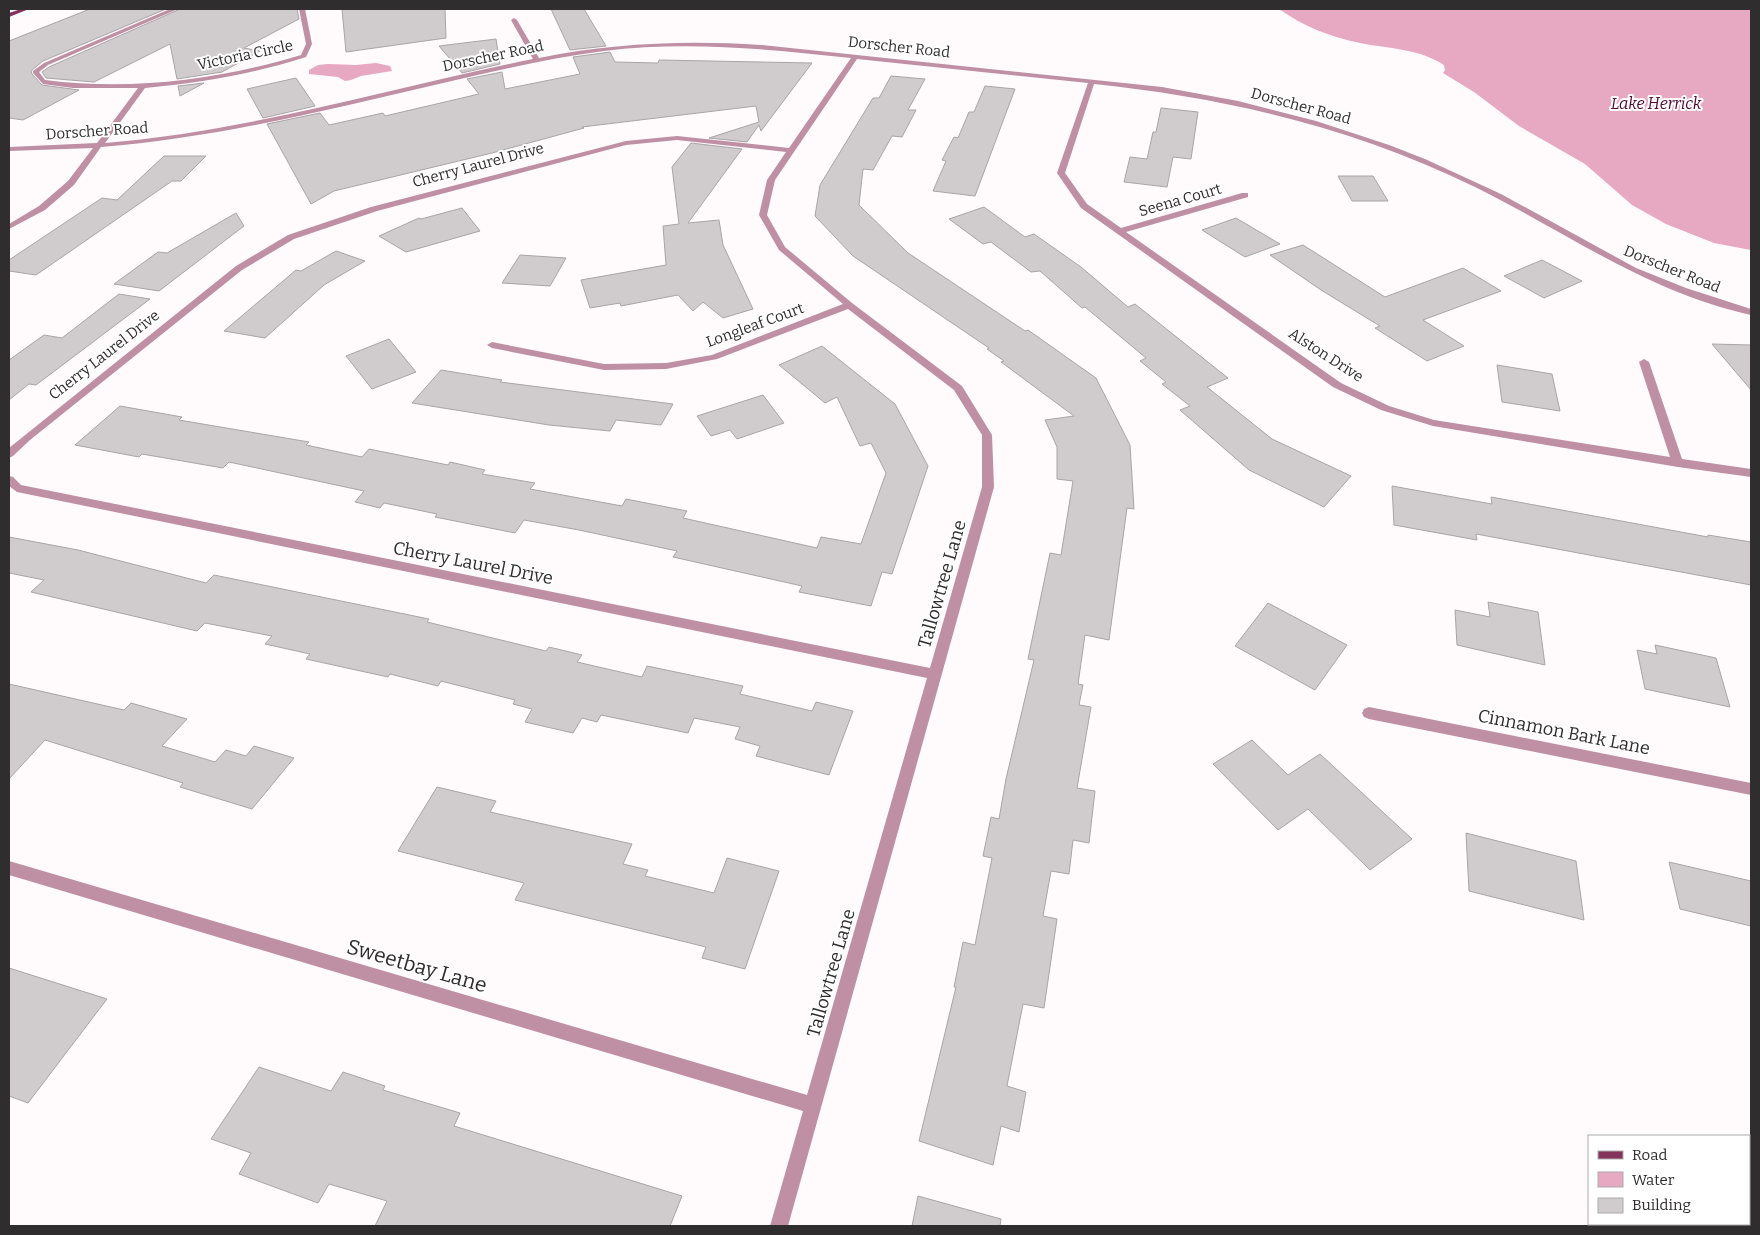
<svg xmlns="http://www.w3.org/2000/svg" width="1760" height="1235" font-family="Bitter,serif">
<rect width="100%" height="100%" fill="#fffafc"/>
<g fill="#e7a8c2">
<path d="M1279 9H1751V250L1714 243 1666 224 1632 205 1585 164 1519 126 1474 92 1443 73 1445 70 1444 65C1418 48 1389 49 1360 43 1330 37 1303 26 1279 9Z"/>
<polygon points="376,63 390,66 392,71 361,76 351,80 345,81 338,77 309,74 309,70 318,65 328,64 356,65"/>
</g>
<g fill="#d0cbcd" stroke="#a9a4a6">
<polygon points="90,9 166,9 43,61 31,71 32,74 42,85 79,90 23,120 9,118 9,41"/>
<polygon points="180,9 297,9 299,19 244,48 260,51 222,72 177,79 170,44 94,82 46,78 42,72 49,67"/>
<polygon points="342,9 445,9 446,38 346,52"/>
<polygon points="551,9 584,9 606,46 570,50"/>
<polygon points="496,39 500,64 462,73 439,46"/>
<polygon points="610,52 615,62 658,63 659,60 812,63 761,131 759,125 747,142 709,138 759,122 756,106 582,127 584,128 492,153 334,191 311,204 267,124 320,113 329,125 383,113 385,116 479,94 467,79 502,72 505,89 580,74 573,57"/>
<polygon points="891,76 925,79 908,110 916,110 902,137 892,136 873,170 863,169 859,205 908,253 1025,331 1028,330 1096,378 1130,445 1134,509 1127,508 1109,640 1085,635 1078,684 1083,685 1079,705 1091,707 1077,788 1095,791 1089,843 1073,840 1069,874 1051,871 1043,916 1057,919 1044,1008 1023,1004 1007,1086 1026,1092 1019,1132 1001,1126 993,1165 919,1141 956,987 954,987 963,942 975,945 992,858 983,856 991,817 999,819 1006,779 1034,660 1028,659 1050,553 1061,555 1073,481 1057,479 1057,447 1045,420 1074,416 1001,362 1004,361 987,349 989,348 853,256 815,216 820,185 873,98 879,98"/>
<polygon points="296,78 315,106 263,118 247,89"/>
<polygon points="204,83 180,96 178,86"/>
<polygon points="985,86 1015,89 975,196 933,191 946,161 942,160 954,137 958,138 969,112 974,112"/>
<polygon points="1161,108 1198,112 1191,159 1173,157 1167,187 1124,182 1130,157 1147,159 1153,132 1156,132"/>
<polygon points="691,143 742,149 688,223 719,220 723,245 753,309 723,318 703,302 693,311 678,295 621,306 620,303 590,308 581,280 666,265 663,226 679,224 672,167"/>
<polygon points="164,156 206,156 181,181 172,181 36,275 9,271 9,260 102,198 117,200"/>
<polygon points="1338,176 1373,176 1388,201 1352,201"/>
<polygon points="984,207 1025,237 1034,234 1081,267 1128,307 1135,304 1228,378 1207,387 1272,439 1351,476 1324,507 1249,470 1180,410 1190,406 1162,384 1166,382 1140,361 1146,358 1085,307 1082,308 1040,271 1031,272 991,242 983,244 949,219"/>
<polygon points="462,208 480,231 406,252 379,236 419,218 421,219"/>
<polygon points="236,213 244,226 159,291 114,284 158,252 167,253"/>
<polygon points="1236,218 1280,244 1245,257 1202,230"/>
<polygon points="1303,245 1385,297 1463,268 1501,291 1423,320 1464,346 1427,361 1375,328 1380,326 1321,290 1270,255"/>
<polygon points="336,251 365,261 324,285 265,338 224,331 296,270 301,271"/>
<polygon points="520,255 566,258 550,286 502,283"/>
<polygon points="1542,260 1582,281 1544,298 1504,276"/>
<polygon points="119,294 150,299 36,385 29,384 9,400 9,360 44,335 62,338"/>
<polygon points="389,339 416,372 372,389 346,356"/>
<polygon points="1712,344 1751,345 1751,390"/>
<polygon points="822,346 895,404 928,466 892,574 882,572 871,606 799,592 802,586 673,557 677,551 579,530 524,520 515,533 435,517 437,514 384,503 380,508 355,502 364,491 229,462 223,468 142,454 139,457 75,445 120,406 182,417 179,420 309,442 306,445 362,457 369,449 448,465 450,462 485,470 482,474 535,483 530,489 622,506 626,499 687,511 683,518 817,548 821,537 861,544 886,473 871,443 860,446 837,397 825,403 779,365"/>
<polygon points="1497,365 1552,374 1560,411 1502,402"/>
<polygon points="441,370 502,380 500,382 673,404 661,425 616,420 610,431 549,425 412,403"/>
<polygon points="763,395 784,423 737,439 730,430 711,436 697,416"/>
<polygon points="1392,486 1492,504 1491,497 1708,537 1708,535 1751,542 1751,585 1476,534 1477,540 1394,525"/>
<polygon points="9,537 78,550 206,583 214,575 429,619 427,622 546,651 549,647 582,655 577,662 642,677 647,666 743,686 740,694 812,711 816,702 853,711 829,775 756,756 760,746 735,739 740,727 694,718 688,733 601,715 597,722 582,718 573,733 525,722 532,709 513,704 515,700 441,681 438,686 390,674 388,677 306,659 310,654 265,644 272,636 205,623 197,631 31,592 44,580 9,573"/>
<polygon points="1488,602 1538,612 1545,665 1457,645 1455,610 1490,617"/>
<polygon points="1268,603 1347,645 1315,690 1235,646"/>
<polygon points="1655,645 1716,658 1730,707 1645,689 1637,650 1657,654"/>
<polygon points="9,684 124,710 131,703 187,719 162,746 215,762 226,750 246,756 254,746 294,758 252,809 180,787 183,783 45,740 9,779"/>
<polygon points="1252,740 1288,775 1320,754 1412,839 1370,870 1308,809 1278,830 1213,764"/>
<polygon points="437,787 496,801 490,812 632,844 623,864 648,870 645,876 714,893 727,858 779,871 745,969 702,958 706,947 515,900 524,883 398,851"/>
<polygon points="1466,833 1576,861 1584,920 1469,891"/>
<polygon points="1669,862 1751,881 1751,926 1680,909"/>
<polygon points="9,968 107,999 28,1103 9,1096"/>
<polygon points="259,1067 331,1091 343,1072 385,1086 383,1090 460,1113 454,1126 682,1196 670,1226 375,1226 387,1201 329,1184 318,1203 239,1174 251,1153 211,1139"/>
<polygon points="918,1196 1001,1219 1000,1226 912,1226"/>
</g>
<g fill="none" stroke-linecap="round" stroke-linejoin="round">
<g fill="#bf8fa3" fill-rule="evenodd">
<path d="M170 9H178L48 65 39 72 45 80C132 91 218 80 301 55L306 44 299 9H305L312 44 306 57C253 74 200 83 145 88L105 143C250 131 391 88 533 59L511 20 514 18 517 20 539 58C612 43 686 40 761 45L1162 87 1238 101 1316 121 1389 145 1425 159 1501 194 1636 268 1686 288 1751 309V315C1647 292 1568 233 1475 187 1354 128 1228 98 1094 84L1065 173 1087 204 1121 228 1242 193H1248V197L1126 232 1341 383 1389 406 1434 420 1670 457 1639 362 1644 359 1649 362 1682 459 1751 469V477L1678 467 1433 426 1381 410 1333 387 1081 208 1057 173 1088 83 857 59 775 180 767 215 785 247 852 303 962 386 992 435 994 487 788 1226H770L803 1111 9 875V861L807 1095 927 678 17 492 9 486V476L13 477 21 485 930 668 982 487V435L954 390 848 309 717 359 666 369 604 370 492 348 487 345 492 342 604 364 666 363 712 355 843 304 779 250 759 215 767 180 786 152 677 140 626 145 377 211 294 239 242 270 30 440 13 456 9 458V448L236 266 288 235 371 207 626 141 677 136 789 148 851 58C769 49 686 41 604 51 549 58 496 71 443 83 330 109 217 138 101 147L74 185 45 210 9 229V224L39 206 68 181 93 148 9 151V147L97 143 138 88H73L43 84 33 73V71L44 63Z"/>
<polygon points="1369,707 1751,783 1751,795 1369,719 1364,717 1362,713 1364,709"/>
</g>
<polygon fill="#84335b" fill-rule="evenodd" points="21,9 29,9 9,17 9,13"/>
</g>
<g text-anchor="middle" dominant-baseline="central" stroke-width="4" stroke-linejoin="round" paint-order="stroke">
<g font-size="15" fill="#2f2d2d" stroke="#fff">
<text transform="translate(899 47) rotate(6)">Dorscher Road</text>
<text transform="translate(245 55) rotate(-12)">Victoria Circle</text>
<text transform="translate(493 56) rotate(-12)">Dorscher Road</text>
<text transform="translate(1301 106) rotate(15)">Dorscher Road</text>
<text transform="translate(97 131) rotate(-4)">Dorscher Road</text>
<text transform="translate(478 165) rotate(-15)">Cherry Laurel Drive</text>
<text transform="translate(1180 200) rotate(-16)">Seena Court</text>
<text transform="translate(1672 269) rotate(22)">Dorscher Road</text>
<text transform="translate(755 325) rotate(-20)">Longleaf Court</text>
<text transform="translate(104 355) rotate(-38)">Cherry Laurel Drive</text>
<text transform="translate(1326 355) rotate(33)">Alston Drive</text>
</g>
<g font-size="16" font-style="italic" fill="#510831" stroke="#fff">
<text x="1656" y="103">Lake Herrick</text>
</g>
<g font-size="18" fill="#2f2d2d" stroke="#fff">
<text transform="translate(473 563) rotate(11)">Cherry Laurel Drive</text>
<text transform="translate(942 584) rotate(-74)">Tallowtree Lane</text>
<text transform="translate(1564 732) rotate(11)">Cinnamon Bark Lane</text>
<text transform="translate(831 973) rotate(-74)">Tallowtree Lane</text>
</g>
<g font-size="21" fill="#2f2d2d" stroke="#fff">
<text transform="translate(417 966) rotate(16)">Sweetbay Lane</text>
</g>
</g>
<rect width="1760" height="1235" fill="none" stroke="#2f2d2d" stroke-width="20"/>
<rect x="1588" y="1135" width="162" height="90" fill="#ffffff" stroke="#acabab"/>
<rect x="1598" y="1151" width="25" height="8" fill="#84335b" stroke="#acabab"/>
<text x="1632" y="1160" font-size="15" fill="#2f2d2d">Road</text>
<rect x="1598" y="1172" width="25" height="15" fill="#e7a8c2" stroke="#acabab"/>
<text x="1632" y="1185" font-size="15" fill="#2f2d2d">Water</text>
<rect x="1598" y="1198" width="25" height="15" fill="#d0cbcd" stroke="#acabab"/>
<text x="1632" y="1210" font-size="15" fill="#2f2d2d">Building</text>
</svg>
